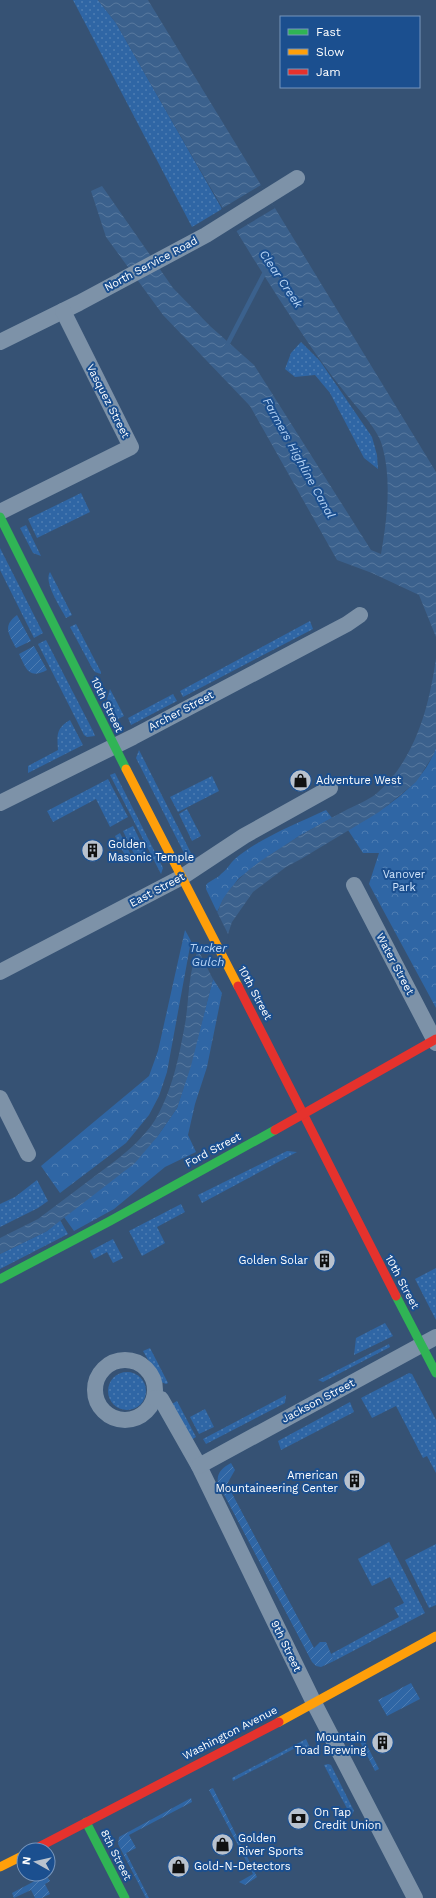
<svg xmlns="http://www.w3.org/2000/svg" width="436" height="1898" font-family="'Work Sans',sans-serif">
<defs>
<pattern id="grass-dots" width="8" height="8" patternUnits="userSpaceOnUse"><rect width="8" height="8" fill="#2f66a5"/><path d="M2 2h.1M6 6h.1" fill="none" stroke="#4e7db2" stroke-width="1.8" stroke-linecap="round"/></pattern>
<pattern id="forest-crowns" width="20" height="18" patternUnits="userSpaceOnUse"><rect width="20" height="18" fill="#2f66a5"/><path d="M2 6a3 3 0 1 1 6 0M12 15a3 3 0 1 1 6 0" fill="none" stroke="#4e7db2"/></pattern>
<pattern id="garden-furrows" width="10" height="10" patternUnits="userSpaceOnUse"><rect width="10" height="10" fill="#2f66a5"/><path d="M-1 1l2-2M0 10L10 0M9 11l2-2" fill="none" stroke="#4e7db2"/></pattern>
<pattern id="water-waves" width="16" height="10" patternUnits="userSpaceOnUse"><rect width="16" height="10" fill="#3b618d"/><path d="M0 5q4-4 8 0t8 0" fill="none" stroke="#58799e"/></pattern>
</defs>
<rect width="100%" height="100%" fill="#365274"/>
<g fill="url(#grass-dots)">
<polygon points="73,0 98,0 116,23 222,209 192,227"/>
<polygon points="301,342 320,361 372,437 377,455 378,469 364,458 330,393 315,375 295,377 285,369 291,353"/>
<polygon points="81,493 90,512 37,538 28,519"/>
<polygon points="26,525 41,556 33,553 20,528"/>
<polygon points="0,548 43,633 34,638 0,570"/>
<path d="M50 572 72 615 66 618C61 608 43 582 50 572Z"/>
<polygon points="310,621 313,629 183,697 180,691"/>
<polygon points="76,624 101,672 101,674 95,672 92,668 70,627"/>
<polygon points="46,640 93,731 95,736 87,737 84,735 38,644"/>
<polygon points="110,689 124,716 118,719 107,699"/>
<polygon points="173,694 177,701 131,725 128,718"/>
<path d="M70 720 83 745 28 773V766L58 750C57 735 56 728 70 720Z"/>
<polygon points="139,750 194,859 187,858 185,855 136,758"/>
<polygon points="115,773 163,868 161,874 110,775"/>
<polygon points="212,776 219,791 178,812 170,797"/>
<polygon points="108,779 128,817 110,827 96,799 53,822 47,811"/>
<polygon points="187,809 201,836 192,841 179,814"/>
<polygon points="133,826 147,855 137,860 123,831"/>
<polygon points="120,833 134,861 129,863 115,836"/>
<polygon points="287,1151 297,1152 202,1203 198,1195"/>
<polygon points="37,1180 48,1201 38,1208 0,1227 0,1204 15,1197"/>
<polygon points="181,1204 185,1212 157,1227 165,1243 142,1256 129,1231"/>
<polygon points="60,1220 68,1234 0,1269 0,1254 47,1231"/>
<polygon points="113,1239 123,1258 113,1263 107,1252 94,1259 90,1251"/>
<polygon points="436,1268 436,1320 415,1279"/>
<polygon points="385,1323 393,1336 354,1355 356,1338"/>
<polygon points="389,1344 390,1347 323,1382 318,1380"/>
<polygon points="150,1348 168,1383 166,1384 161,1382 143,1351"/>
<circle cx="127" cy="1391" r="19"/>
<polygon points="409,1373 412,1374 436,1420 436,1473 427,1456 423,1458 396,1406 372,1418 361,1398"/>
<polygon points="286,1395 285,1403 206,1444 203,1439"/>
<polygon points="177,1401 196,1437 191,1440 172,1404"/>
<polygon points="350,1402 354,1412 281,1450 278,1441"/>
<polygon points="205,1409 214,1427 199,1434 190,1417"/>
<polygon points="389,1542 425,1613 334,1661 331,1654 399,1617 394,1608 404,1603 390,1577 372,1586 358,1559"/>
<polygon points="436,1544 436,1605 429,1608 405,1560"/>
<polygon points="306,1739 312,1752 307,1755 301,1745 233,1781 232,1778"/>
<polygon points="328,1764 331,1765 354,1811 351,1816 324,1765"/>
</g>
<g fill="url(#forest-crowns)">
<path d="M436 747V1008L369 884 379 853H363L348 830C382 810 423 787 436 747Z"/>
<path d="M326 810 332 818 299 836 239 878 224 898 217 912 206 889V885C210 880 217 879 221 874 227 870 230 863 236 858 262 837 296 824 326 810Z"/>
<polygon points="185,930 191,941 167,1072 159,1096 149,1115 126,1143 60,1193 41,1166 149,1076 158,1051"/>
<polygon points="213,979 222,993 207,1067 195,1104 188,1135 196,1152 165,1167 114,1209 74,1231 64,1217 157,1137 177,1108 190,1067"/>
</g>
<g fill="url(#garden-furrows)">
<path d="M17 615 31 641 16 648C9 634 2 626 17 615Z"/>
<path d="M34 646 47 670C28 680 26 668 19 654Z"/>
<path d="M231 1463 235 1470 227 1484 314 1648 320 1642H326L334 1661 321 1667 316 1666 312 1662 218 1483C216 1473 223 1467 231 1463Z"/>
<polygon points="411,1683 420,1699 387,1716 378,1700"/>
<polygon points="359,1730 379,1769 375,1771 355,1732"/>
<polygon points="213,1788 257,1877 245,1885 239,1882 253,1874 209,1790"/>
<polygon points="191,1798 192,1802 129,1835 136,1848 126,1853 149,1898 146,1898 118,1844 119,1837"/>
<polygon points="46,1875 50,1881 45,1884 50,1894 42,1898 35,1898 31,1890 14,1898 12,1893"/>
</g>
<g fill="url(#water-waves)">
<path d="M98 0H148L436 472V637L419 595 372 573 337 560 250 406 163 315 106 237 91 191 102 186 173 288 210 326 254 365 371 550 381 554C387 519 392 480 382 445 377 427 354 405 343 390 330 374 317 356 305 338 236 237 177 129 116 23Z"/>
<path d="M436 658V747L434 754 416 782 379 812 301 859 286 867 253 892 232 922 213 979 191 1066 177 1108 157 1137 135 1163 47 1231 0 1254V1238L38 1219 115 1161C129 1150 145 1136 155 1120 172 1092 179 1057 185 1024 188 1008 188 990 191 974 195 951 206 934 217 913 220 908 221 901 225 896 240 874 260 861 282 847 303 833 326 821 348 809 357 805 368 800 376 794 415 760 429 708 436 658Z"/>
</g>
<g fill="#365274">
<polygon points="261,185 275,208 235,232 221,209"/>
<polygon points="216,910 229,936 218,970 213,979 196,946"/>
</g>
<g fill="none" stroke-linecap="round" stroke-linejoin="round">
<polyline stroke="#3b618d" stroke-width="4.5" points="226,347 266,270"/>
<g stroke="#7d92a8" stroke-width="16">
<polyline points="0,342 79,303 206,235 297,178"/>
<polyline points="0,512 131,447 63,311"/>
<polyline points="0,803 133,737 347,624 360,615"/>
<polyline points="354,885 436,1043"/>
<polyline points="0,972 182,877 244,836 330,788"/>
<polyline points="0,1098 28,1154"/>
<circle cx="125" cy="1390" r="30"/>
<polyline points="155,1398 161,1399 199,1466 314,1703 415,1898"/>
<polyline points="199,1466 436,1337"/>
</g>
<g stroke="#30b455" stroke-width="9">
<polyline points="0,517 126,769"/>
<polyline points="0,1279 110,1221 275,1130"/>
<polyline points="396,1296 436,1373"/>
<polyline points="86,1822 125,1898"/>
</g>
<g stroke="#ff9f0a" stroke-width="9">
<polyline points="126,769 238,986"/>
<polyline points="279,1722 436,1636"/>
<polyline points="0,1867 24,1855"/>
</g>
<g stroke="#e5322d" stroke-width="9">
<polyline points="238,986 396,1296"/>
<polyline points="275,1130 436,1039"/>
<polyline points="33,1850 279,1722"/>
</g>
</g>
<defs>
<symbol id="shop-disc" viewBox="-11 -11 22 22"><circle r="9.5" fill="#b9c2ce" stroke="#1b4f8f"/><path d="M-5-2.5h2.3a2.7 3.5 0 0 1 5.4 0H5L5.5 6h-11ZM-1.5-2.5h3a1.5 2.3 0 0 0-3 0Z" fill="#111"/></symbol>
<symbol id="building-disc" viewBox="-11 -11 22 22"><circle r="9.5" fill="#b9c2ce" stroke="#1b4f8f"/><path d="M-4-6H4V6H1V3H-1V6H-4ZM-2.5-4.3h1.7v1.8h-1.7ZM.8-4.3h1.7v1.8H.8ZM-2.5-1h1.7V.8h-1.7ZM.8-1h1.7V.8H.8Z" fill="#111"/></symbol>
<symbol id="bank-disc" viewBox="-11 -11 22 22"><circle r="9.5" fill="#b9c2ce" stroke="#1b4f8f"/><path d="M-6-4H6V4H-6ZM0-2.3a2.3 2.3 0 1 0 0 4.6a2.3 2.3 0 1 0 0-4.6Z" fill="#111"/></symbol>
</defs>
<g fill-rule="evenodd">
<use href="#shop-disc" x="288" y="768" width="25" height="25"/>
<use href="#building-disc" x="80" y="838" width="25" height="25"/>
<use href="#building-disc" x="312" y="1248" width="25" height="25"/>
<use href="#building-disc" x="342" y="1468" width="25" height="25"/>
<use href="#building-disc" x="370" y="1730" width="25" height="25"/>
<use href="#bank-disc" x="286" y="1806" width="25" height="25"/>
<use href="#shop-disc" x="210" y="1832" width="25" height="25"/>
<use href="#shop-disc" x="166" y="1854" width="25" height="25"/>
</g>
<g text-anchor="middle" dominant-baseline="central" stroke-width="4" stroke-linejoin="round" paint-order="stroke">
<g font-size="11" fill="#fff" stroke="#1b4f8f">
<text transform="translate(151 264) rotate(-28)">North Service Road</text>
<text transform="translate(108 401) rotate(63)">Vasquez Street</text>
<text transform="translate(107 705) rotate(64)">10th Street</text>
<text transform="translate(181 711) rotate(-28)">Archer Street</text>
<text transform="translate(157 890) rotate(-28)">East Street</text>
<text transform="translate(395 964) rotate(62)">Water Street</text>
<text transform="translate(255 993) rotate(62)">10th Street</text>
<text transform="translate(213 1150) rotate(-28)">Ford Street</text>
<text transform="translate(402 1282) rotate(62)">10th Street</text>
<text transform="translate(318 1401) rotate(-28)">Jackson Street</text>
<text transform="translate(286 1646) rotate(64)">9th Street</text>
<text transform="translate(230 1733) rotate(-27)">Washington Avenue</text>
<text transform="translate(116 1855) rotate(63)">8th Street</text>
</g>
<g font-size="11" fill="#fff" stroke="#1b4f8f" text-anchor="start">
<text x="316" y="780">Adventure West</text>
<text x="108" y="844">Golden<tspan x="108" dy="13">Masonic Temple</tspan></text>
<text x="308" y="1260" text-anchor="end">Golden Solar</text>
<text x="338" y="1475" text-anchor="end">American<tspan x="338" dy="13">Mountaineering Center</tspan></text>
<text x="366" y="1737" text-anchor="end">Mountain<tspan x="366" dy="13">Toad Brewing</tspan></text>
<text x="314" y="1812">On Tap<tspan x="314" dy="13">Credit Union</tspan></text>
<text x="238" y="1838">Golden<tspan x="238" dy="13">River Sports</tspan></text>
<text x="194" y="1866">Gold-N-Detectors</text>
</g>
<g font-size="11" fill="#cfe3fa" stroke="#1b4f8f">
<text x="404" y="874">Vanover<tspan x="404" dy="13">Park</tspan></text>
</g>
<g font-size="12" font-style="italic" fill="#b5d3f5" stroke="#1b4f8f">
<text transform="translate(281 279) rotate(56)">Clear Creek</text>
<text transform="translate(299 458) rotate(61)">Farmers Highline Canal</text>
<text x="208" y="948">Tucker<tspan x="208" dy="14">Gulch</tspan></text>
</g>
</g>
<rect x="280" y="16" width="140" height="72" fill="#1b4f8f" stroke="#7695bc"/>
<rect x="288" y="29" width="20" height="6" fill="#30b455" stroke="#7695bc"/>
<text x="316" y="36" font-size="12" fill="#ffffff">Fast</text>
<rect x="288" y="49" width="20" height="6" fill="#ff9f0a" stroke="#7695bc"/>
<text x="316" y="56" font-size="12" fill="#ffffff">Slow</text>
<rect x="288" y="69" width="20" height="6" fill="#e5322d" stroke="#7695bc"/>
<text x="316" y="76" font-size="12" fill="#ffffff">Jam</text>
<g transform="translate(36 1862) rotate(278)"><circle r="19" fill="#1b4f8f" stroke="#7695bc"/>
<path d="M0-3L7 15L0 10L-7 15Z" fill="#b9c2ce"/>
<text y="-6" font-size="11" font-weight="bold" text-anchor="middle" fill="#ffffff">N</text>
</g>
</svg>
